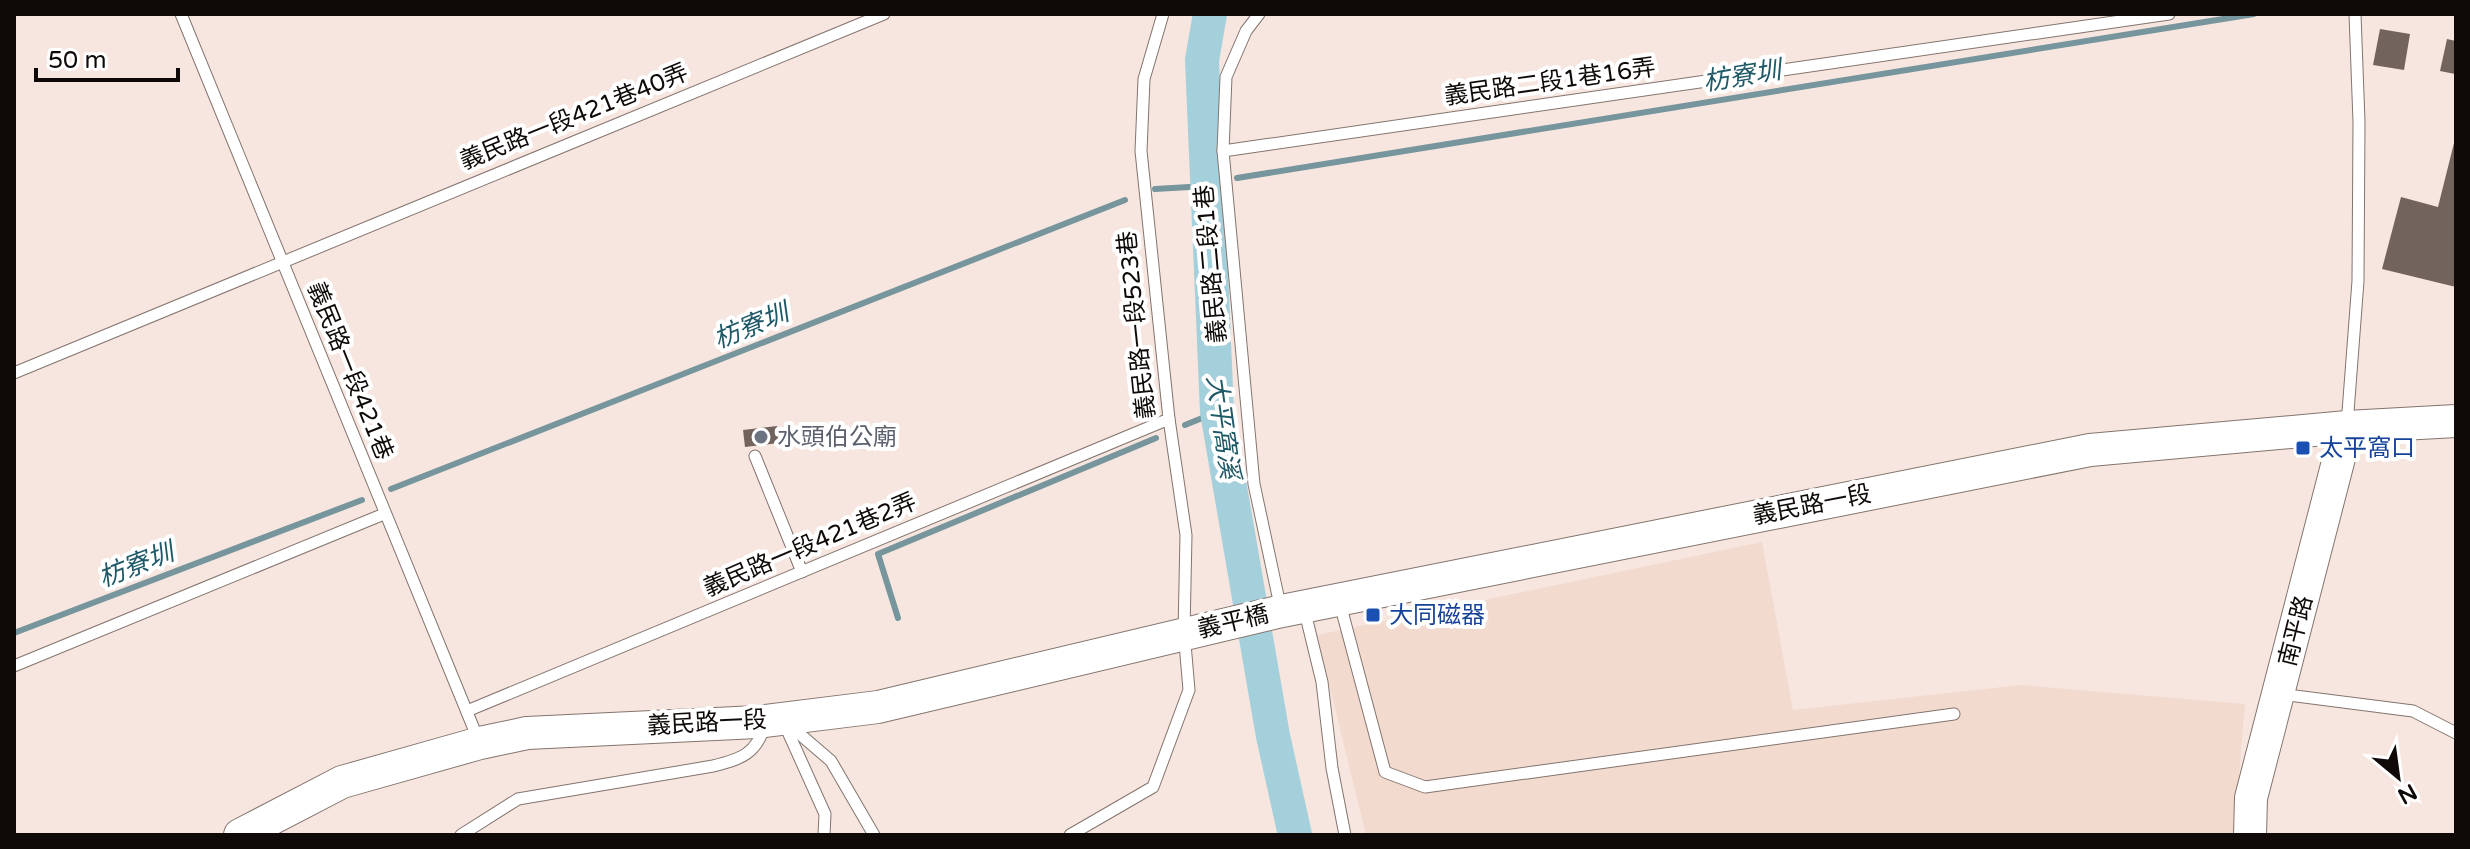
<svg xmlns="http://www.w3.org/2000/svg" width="2470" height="849" font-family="'Varela Round','Noto Sans TC',sans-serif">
<rect width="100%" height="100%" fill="#f7e6df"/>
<polygon fill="#f2dacf" points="1762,542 1793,710 2021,685 2245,704 2234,835 1366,835 1317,635"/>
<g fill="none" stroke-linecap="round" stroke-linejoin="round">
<g stroke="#77959c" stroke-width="6">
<polyline points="1237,178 2254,14"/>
<polyline points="1155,189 1207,186"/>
<polyline points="1185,425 1217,412"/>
<polyline points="391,489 1125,200"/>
<polyline points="898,618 878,554 1156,438"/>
<polyline points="14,633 362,500"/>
</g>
<polyline stroke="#a4d0dc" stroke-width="34" points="1210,14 1202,60 1217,412 1273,736 1295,835"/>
</g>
<g fill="#72645d">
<polygon points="2380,29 2410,34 2404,70 2373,65"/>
<polygon points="2447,39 2456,41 2455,74 2440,71"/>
<polygon points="2455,139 2456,287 2382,269 2401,197 2438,207"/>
<polygon points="777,426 779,443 745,447 743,430"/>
</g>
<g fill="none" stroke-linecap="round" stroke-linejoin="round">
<defs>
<g id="lane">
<polyline points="181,14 478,739"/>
<polyline points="1259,14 1246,31 1226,77 1223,151 1254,484 1281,610"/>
<polyline points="1223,151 2169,14"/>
<polyline points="14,373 884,14"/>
<polyline points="2347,425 2358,281 2359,122 2355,14"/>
<polyline points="755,456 802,572"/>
<polyline points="1339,600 1385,772 1425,787 1954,714"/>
<polyline points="1304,608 1322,682 1332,768 1345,835"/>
<polyline points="14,666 384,514"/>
<polyline points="2280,694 2413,711 2456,733"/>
<polyline points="467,711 1169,419"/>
<polyline points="784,723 825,814 824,835"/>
<polyline points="788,724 831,761 874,835"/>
<path d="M461 835 518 799 713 766C740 759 756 755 765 725"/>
<polyline points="1070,835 1153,787 1189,690 1184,632 1186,535 1169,419 1141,151 1144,79 1163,14"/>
</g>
<g id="secondary">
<polyline points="240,835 342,782 480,743 527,733 757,722 878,707 1282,611 2090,450 2347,427 2456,421"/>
<polyline points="2250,835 2251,798 2347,427"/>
</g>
</defs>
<use href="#lane" stroke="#83746e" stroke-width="13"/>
<use href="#secondary" stroke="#83746e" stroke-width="34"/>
<use href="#lane" stroke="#fff" stroke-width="11"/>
<use href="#secondary" stroke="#fff" stroke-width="32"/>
</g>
<circle fill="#6b7280" stroke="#fff" stroke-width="3" cx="761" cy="437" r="8"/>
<g fill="#1a4fb4" stroke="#fff" stroke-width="3">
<rect x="2295" y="440" width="16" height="16" rx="4"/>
<rect x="1365" y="607" width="16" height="16" rx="4"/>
</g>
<g text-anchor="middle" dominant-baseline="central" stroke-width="8" stroke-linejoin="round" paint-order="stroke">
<g font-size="24" fill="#0f0a08" stroke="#fff">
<text transform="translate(1550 82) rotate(-8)">義民路二段1巷16弄</text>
<text transform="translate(574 117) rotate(-22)">義民路一段421巷40弄</text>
<text transform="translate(1211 264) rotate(-95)">義民路二段1巷</text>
<text transform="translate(1137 325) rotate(-96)">義民路一段523巷</text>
<text transform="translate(350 371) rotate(68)">義民路一段421巷</text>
<text transform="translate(1812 505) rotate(-11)">義民路一段</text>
<text transform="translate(810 545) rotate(-23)">義民路一段421巷2弄</text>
<text transform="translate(1233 622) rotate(-13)">義平橋</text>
<text transform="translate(2296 631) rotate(-76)">南平路</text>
<text transform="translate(707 723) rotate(-3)">義民路一段</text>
</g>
<g font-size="24" fill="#5b616d" stroke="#fff" text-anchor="start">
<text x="777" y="437">水頭伯公廟</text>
</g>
<g font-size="24" fill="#164399" stroke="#fff" text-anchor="start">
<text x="2319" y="448">太平窩口</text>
<text x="1389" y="615">大同磁器</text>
</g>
<g font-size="26" font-style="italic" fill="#1f5967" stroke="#fff">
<text transform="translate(1742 76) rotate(-9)">枋寮圳</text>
<text transform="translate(751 326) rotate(-22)">枋寮圳</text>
<text transform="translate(1223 427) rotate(82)">大平窩溪</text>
<text transform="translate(136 565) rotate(-21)">枋寮圳</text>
</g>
</g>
<rect width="2470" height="849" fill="none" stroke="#0f0a08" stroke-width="32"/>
<g transform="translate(2398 777) rotate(151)" stroke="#ffffff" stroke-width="6" paint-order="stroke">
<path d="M0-6L14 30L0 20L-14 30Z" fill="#0f0a08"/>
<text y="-12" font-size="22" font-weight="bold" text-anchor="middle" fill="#0f0a08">N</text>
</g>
<path d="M36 68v12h142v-12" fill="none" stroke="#0f0a08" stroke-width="4"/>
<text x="48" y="68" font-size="24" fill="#0f0a08" stroke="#ffffff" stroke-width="6" paint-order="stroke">50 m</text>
</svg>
